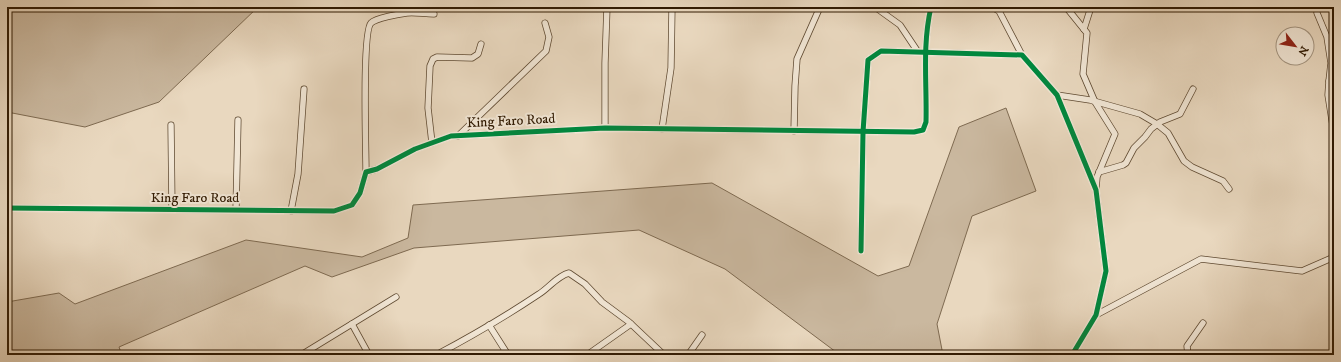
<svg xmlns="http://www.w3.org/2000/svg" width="1341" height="362" font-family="'IM FELL DW Pica',serif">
<rect width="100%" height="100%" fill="#e9d8bf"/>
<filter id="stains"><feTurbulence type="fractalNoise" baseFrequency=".005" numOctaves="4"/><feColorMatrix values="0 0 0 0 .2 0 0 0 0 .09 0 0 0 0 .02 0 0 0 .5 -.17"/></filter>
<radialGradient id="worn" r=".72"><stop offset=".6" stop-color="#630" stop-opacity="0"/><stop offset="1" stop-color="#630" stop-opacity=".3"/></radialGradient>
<g fill="#cab89f" stroke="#7e6a51">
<polygon points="7,7 258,7 159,102 85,127 7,112"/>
<polygon points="1006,108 1036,191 972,216 937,324 943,355 840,355 725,269 639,230 414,248 332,277 305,266 119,347 122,355 7,355 7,302 59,293 75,304 246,240 362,257 408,238 413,205 712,183 878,276 909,266 959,127"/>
</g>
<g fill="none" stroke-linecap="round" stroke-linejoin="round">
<polyline stroke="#7a664d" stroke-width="1.5" points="7,10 22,7"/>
<defs>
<g id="minor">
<polyline points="875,7 900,25 918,52"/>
<polyline points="992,7 999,11 1022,55"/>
<polyline points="1066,7 1087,33 1083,74 1095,102 1115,134 1097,177 1096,188"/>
<polyline points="1317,13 1327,37 1331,63 1329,81"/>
<polyline points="1084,29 1091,7"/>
<polyline points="1334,77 1329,81 1328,95 1334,133"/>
<polyline points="1057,95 1090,100 1140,114 1157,124 1168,133 1184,161 1192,167 1223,181 1229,189"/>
<polyline points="171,125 172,209"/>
<polyline points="605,128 605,63 607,7"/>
<polyline points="662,129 671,68 672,7"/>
<polyline points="794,131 795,86 797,59 820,7"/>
<polyline points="458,136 546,51 549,37 545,23"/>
<polyline points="432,143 428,108 430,66 433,59 437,57 472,58 478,54 481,44"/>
<path d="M366 172C366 151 362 32 371 23 376 18 399 14 407 13 415 12 425 14 434 14"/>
<polyline points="1099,172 1123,165 1126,163 1134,148 1145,137 1151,129 1160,122 1180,114 1193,89"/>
<path d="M7 208 334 211 352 205 360 193 366 172 377 169 415 149 451 136 605 128 914 132 923 130 926 122C927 83 922 46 931 7"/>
<polyline points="236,210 238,120"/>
<polyline points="291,211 298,174 304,89"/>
<polyline points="861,251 863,132 868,60 881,51 1022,55 1057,95 1096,190 1106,271 1096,315 1072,355"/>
<polyline points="1096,315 1201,259 1302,271 1334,257"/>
<polyline points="352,324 369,355"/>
<polyline points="489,325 508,355"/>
<polyline points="301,355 396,297"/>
<path d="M436 355C472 336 506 316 539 294 549 288 557 276 569 273L585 284 602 302 629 322 664 355"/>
<polyline points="587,355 631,324"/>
<polyline points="688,355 702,335"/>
<polyline points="1188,355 1187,346 1203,323"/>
</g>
</defs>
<use href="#minor" stroke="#5f4a32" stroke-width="7"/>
<use href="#minor" stroke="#f1e6d5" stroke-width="5.5"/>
<defs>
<g id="cycleway">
<path d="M7 208 334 211 352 205 360 193 366 172 377 169 415 149 451 136 605 128 914 132 923 130 926 122C927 83 922 46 931 7"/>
<polyline points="861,251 863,132 868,60 881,51 1022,55 1057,95 1096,190 1106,271 1096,315 1072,355"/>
</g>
</defs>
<use href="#cycleway" stroke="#f1e6d5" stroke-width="8"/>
<use href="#cycleway" stroke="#00873e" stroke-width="5"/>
</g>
<g text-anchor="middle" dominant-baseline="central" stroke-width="4" stroke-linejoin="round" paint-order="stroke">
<g font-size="14" fill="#311b03" stroke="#f1e6d5">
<text transform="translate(511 121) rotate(-3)">King Faro Road</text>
<text x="195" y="198">King Faro Road</text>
</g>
</g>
<rect width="1341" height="362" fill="none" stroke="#e9d8bf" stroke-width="24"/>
<rect x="8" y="8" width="1325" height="346" fill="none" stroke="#311b03" stroke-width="2"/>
<rect x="12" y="12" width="1317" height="338" fill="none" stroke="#311b03"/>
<g transform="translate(1295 46) rotate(121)"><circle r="19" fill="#f1e6d5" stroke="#a49581"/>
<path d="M0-3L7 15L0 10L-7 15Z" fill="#8f2418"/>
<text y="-6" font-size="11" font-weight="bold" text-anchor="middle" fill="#311b03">N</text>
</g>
<rect width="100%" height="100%" filter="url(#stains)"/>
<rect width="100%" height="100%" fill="url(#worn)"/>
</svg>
